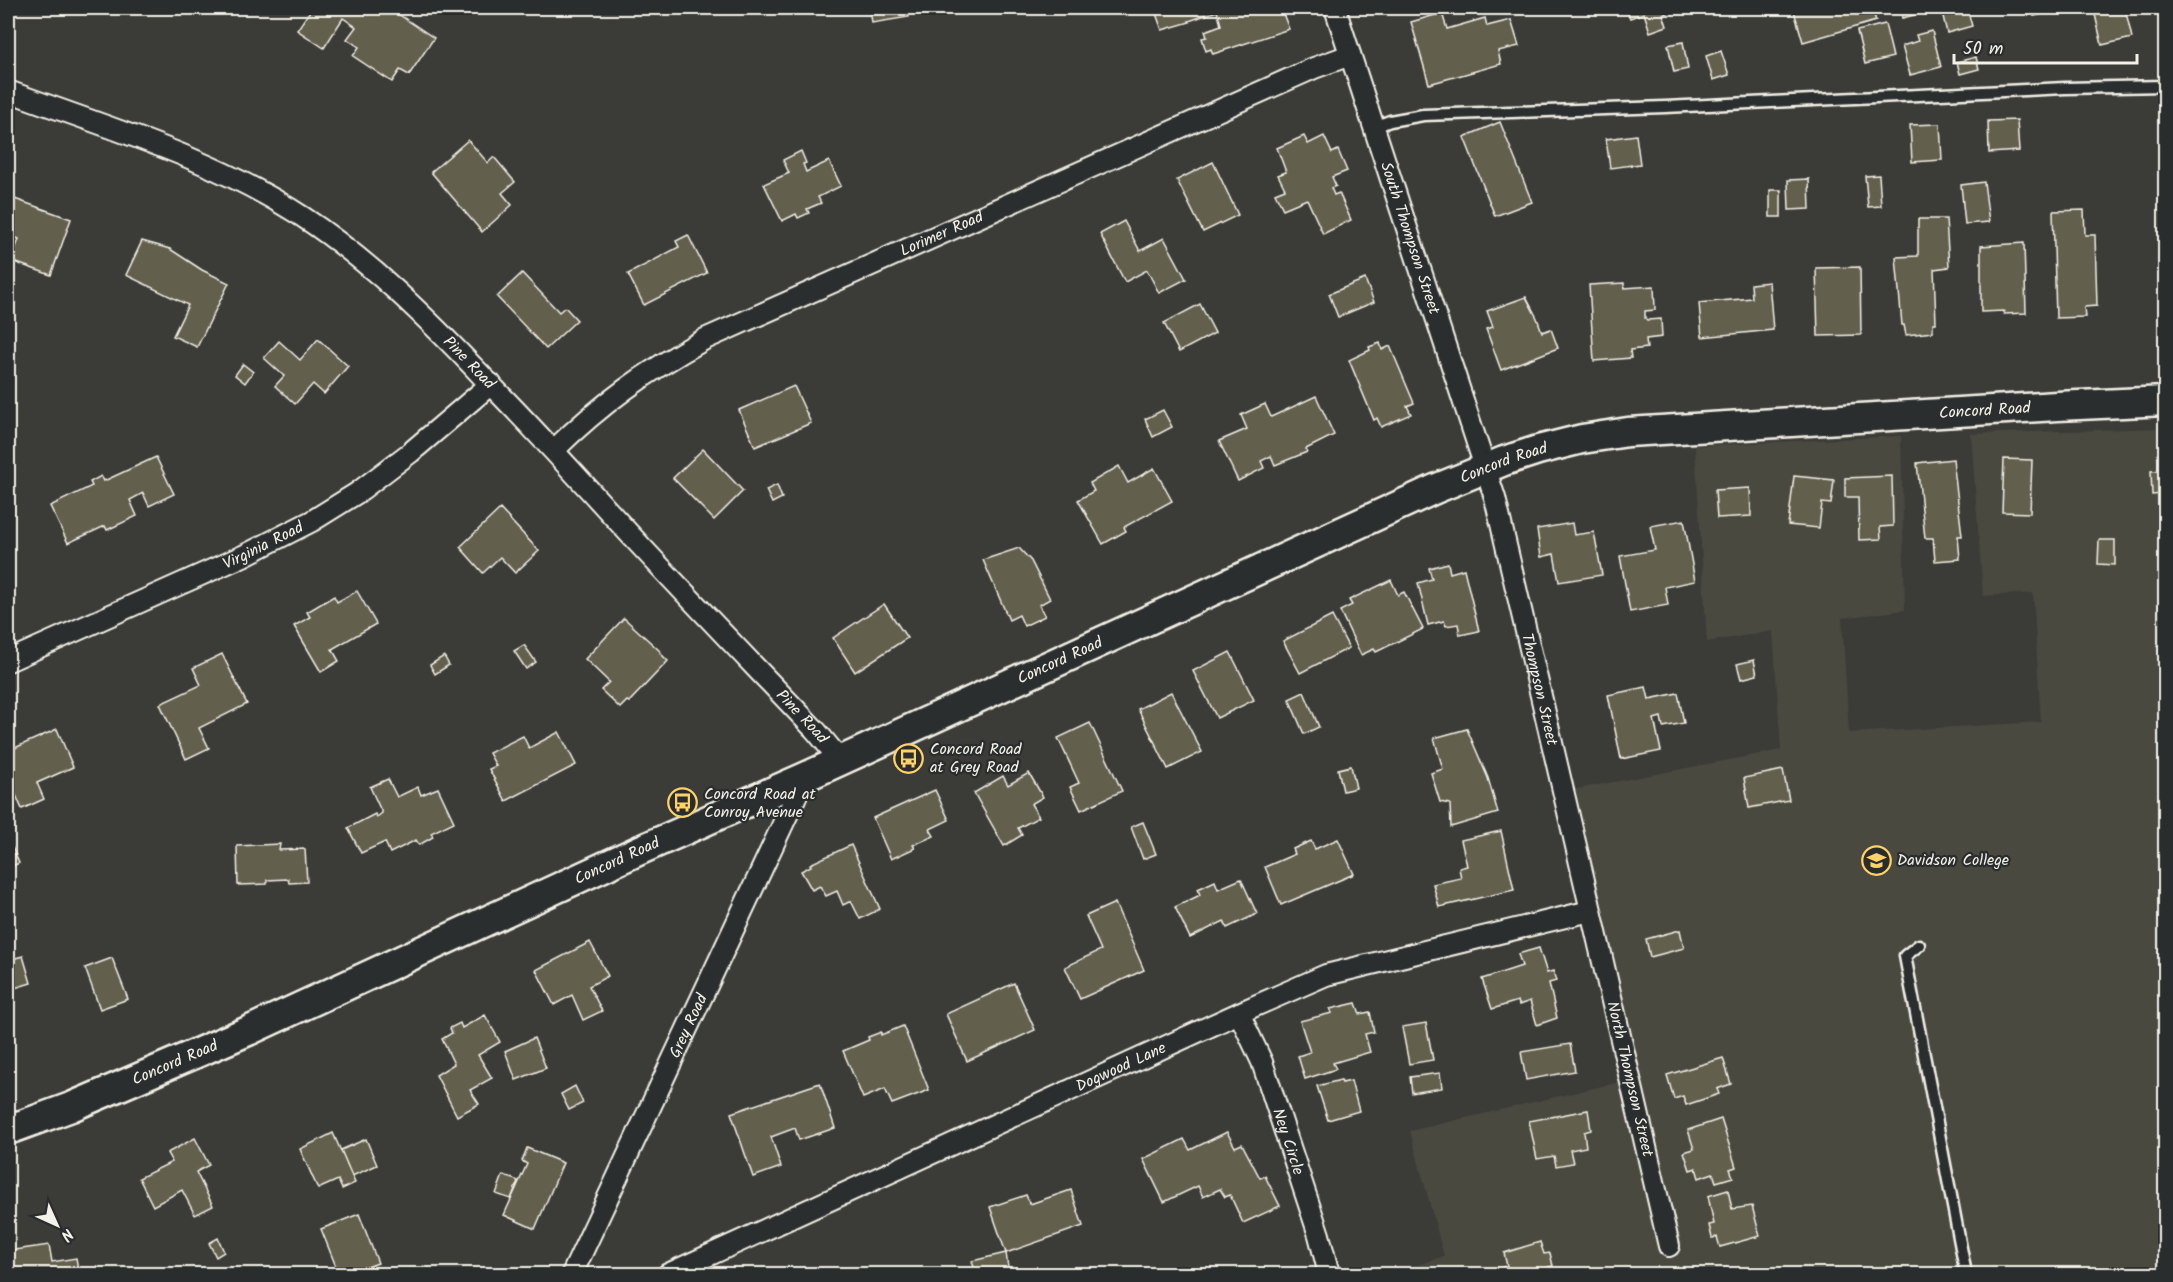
<svg xmlns="http://www.w3.org/2000/svg" width="2173" height="1282" font-family="Kalam,sans-serif">
<rect width="100%" height="100%" fill="#3b3c37"/>
<filter id="ink" filterUnits="userSpaceOnUse"><feTurbulence type="fractalNoise" baseFrequency=".0167" numOctaves="2"/><feDisplacementMap in="SourceGraphic" scale="12" xChannelSelector="R" yChannelSelector="G"/><feConvolveMatrix kernelMatrix="1 2 1 2 8 2 1 2 1" color-interpolation-filters="sRGB"/></filter>
<g filter="url(#ink)">
<polygon fill="#4a4941" points="2165,428 2165,1274 1392,1274 1444,1256 1410,1131 1633,1079 1572,790 1781,750 1773,631 1707,642 1695,446 1901,436 1905,610 1842,618 1849,733 2041,722 2033,593 1983,596 1971,434"/>
<g fill="#645e4d" stroke="#f4f1e8" stroke-width="1.5">
<polygon points="312,8 389,8 434,38 409,75 400,70 392,82 353,56 359,47 347,39 356,27 343,18 324,48 297,30"/>
<polygon points="870,8 907,8 909,17 872,23"/>
<polygon points="1154,8 1286,8 1282,11 1289,29 1213,54 1211,49 1206,51 1202,38 1207,37 1205,31 1221,25 1217,11 1189,21 1190,22 1162,30"/>
<polygon points="1626,8 1684,8 1663,14 1667,26 1650,32 1644,13 1630,18"/>
<polygon points="1782,8 1872,8 1876,21 1803,42 1794,11 1782,10"/>
<polygon points="1900,8 1929,8 1923,10 1923,13 1902,18"/>
<polygon points="1941,8 1967,8 1972,26 1947,33"/>
<polygon points="2032,8 2060,8 2061,10 2034,16"/>
<polygon points="2104,8 2125,8 2132,38 2102,45 2094,10"/>
<polygon points="1442,13 1447,29 1485,18 1487,26 1511,20 1519,46 1498,51 1501,64 1429,84 1411,22"/>
<polygon points="1885,24 1893,57 1865,64 1857,31"/>
<polygon points="1932,31 1941,67 1910,75 1902,46 1918,41 1916,35"/>
<polygon points="1683,42 1688,69 1674,72 1668,45"/>
<polygon points="1721,51 1729,75 1713,80 1706,56"/>
<polygon points="1976,57 1979,69 1960,74 1957,62"/>
<polygon points="2017,120 2019,151 1989,153 1988,121"/>
<polygon points="1500,122 1532,202 1495,216 1464,137"/>
<polygon points="1940,124 1942,160 1912,162 1910,125"/>
<polygon points="1636,135 1640,164 1610,168 1606,139"/>
<polygon points="1304,136 1308,144 1324,136 1332,153 1338,150 1347,171 1332,177 1336,186 1331,188 1334,195 1339,193 1351,220 1323,234 1307,199 1283,209 1275,193 1285,189 1278,175 1286,172 1277,148"/>
<polygon points="468,140 488,163 494,157 515,182 502,193 512,205 482,232 431,172"/>
<polygon points="801,151 806,163 803,164 806,172 829,161 841,186 818,197 821,203 807,209 809,213 798,218 796,214 782,221 764,184 789,173 783,160"/>
<polygon points="1213,162 1238,215 1203,232 1177,180"/>
<polygon points="1879,175 1881,206 1868,207 1865,176"/>
<polygon points="1809,179 1810,209 1789,210 1788,180"/>
<polygon points="1984,182 1989,222 1965,224 1961,185"/>
<rect x="1770" y="190" width="11" height="27"/>
<polygon points="12,198 71,219 51,275 11,261 19,239 8,235 8,211"/>
<polygon points="2084,210 2085,235 2095,235 2097,306 2084,307 2085,317 2056,318 2053,211"/>
<polygon points="1918,219 1946,219 1949,267 1934,269 1936,323 1933,323 1933,332 1906,335 1904,325 1902,325 1896,257 1918,256"/>
<polygon points="1124,221 1140,251 1164,238 1186,279 1159,293 1147,270 1125,282 1100,234"/>
<polygon points="688,235 707,273 644,305 628,274 679,247 676,241"/>
<polygon points="142,241 170,249 202,270 229,283 197,347 173,336 188,305 126,275"/>
<polygon points="2024,243 2026,313 2004,314 2004,311 1981,312 1981,246"/>
<polygon points="1860,267 1861,335 1818,336 1816,268"/>
<polygon points="522,273 559,312 565,307 577,320 546,349 497,297"/>
<polygon points="1365,279 1374,302 1338,317 1329,294"/>
<polygon points="1769,282 1773,330 1702,337 1699,303 1752,298 1751,284"/>
<polygon points="1624,283 1624,288 1654,286 1655,310 1645,311 1645,318 1647,320 1661,319 1662,337 1646,339 1647,348 1630,350 1631,358 1594,361 1589,285"/>
<polygon points="1526,297 1537,318 1542,332 1551,329 1558,348 1501,370 1486,329 1493,327 1487,311"/>
<polygon points="1200,304 1215,333 1179,352 1164,323"/>
<polygon points="318,339 348,366 324,394 313,384 295,404 275,386 284,376 264,358 279,341 300,360"/>
<polygon points="1380,343 1382,350 1390,346 1414,403 1407,406 1411,414 1381,427 1377,418 1374,420 1349,360 1370,350 1369,347"/>
<polygon points="243,364 253,372 245,383 235,375"/>
<polygon points="794,386 811,423 755,447 739,410"/>
<polygon points="1316,396 1334,435 1306,449 1307,452 1275,465 1271,456 1261,461 1264,468 1238,481 1219,441 1247,429 1241,415 1265,404 1271,417"/>
<polygon points="1163,410 1172,427 1153,437 1145,419"/>
<polygon points="703,449 743,491 714,520 673,478"/>
<polygon points="156,457 174,494 149,506 143,493 130,500 137,516 107,530 105,526 68,543 50,506 92,486 90,482 101,476 104,481"/>
<polygon points="1953,459 1962,536 1958,536 1960,559 1935,561 1933,538 1925,538 1917,463"/>
<polygon points="2004,459 2032,460 2030,513 2002,512"/>
<polygon points="1119,466 1128,483 1154,468 1172,501 1124,527 1126,531 1103,544 1078,500 1094,491 1090,483"/>
<polygon points="2166,470 2166,522 2165,522 2163,494 2152,495 2151,471"/>
<polygon points="1794,476 1834,480 1831,504 1822,503 1819,528 1788,525"/>
<polygon points="1892,476 1893,526 1880,527 1881,539 1859,540 1858,497 1845,497 1845,478"/>
<polygon points="777,485 782,498 772,503 766,490"/>
<polygon points="1750,488 1751,516 1717,518 1715,490"/>
<polygon points="500,509 539,551 515,573 500,557 483,573 460,547"/>
<polygon points="1684,520 1695,581 1665,587 1668,605 1630,612 1620,556 1655,550 1650,526"/>
<polygon points="1572,523 1574,535 1594,532 1602,575 1559,582 1554,554 1541,557 1537,529"/>
<polygon points="2099,540 2115,540 2115,565 2098,564"/>
<polygon points="1019,548 1031,561 1050,599 1039,605 1045,616 1024,626 1019,615 1009,620 983,560"/>
<polygon points="1448,563 1450,573 1464,569 1479,631 1460,635 1458,624 1446,626 1444,621 1428,625 1418,583 1432,579 1429,568"/>
<polygon points="1391,580 1398,595 1404,592 1423,629 1376,652 1374,649 1361,655 1340,611 1352,605 1349,600"/>
<polygon points="357,591 376,624 332,649 339,661 321,672 294,626 310,617 307,612 334,596 337,602"/>
<polygon points="884,604 907,638 855,672 833,638"/>
<polygon points="1332,616 1349,648 1300,673 1283,641"/>
<polygon points="624,618 661,652 660,653 668,661 629,702 627,701 620,708 601,690 609,682 585,659"/>
<polygon points="524,645 536,662 526,669 514,651"/>
<polygon points="1230,652 1254,700 1217,718 1193,671"/>
<polygon points="222,654 247,704 199,728 209,748 186,759 160,704 201,685 193,668"/>
<polygon points="444,656 449,665 435,674 430,665"/>
<polygon points="1754,660 1757,675 1741,679 1737,664"/>
<polygon points="1646,687 1649,699 1678,693 1684,723 1663,727 1661,717 1654,719 1661,751 1621,759 1608,695"/>
<polygon points="1171,692 1202,752 1168,769 1138,709"/>
<polygon points="1304,692 1319,727 1304,734 1289,699"/>
<polygon points="1090,723 1122,791 1081,810 1070,787 1079,783 1058,738"/>
<polygon points="57,729 73,767 37,783 44,799 22,809 15,793 8,796 8,751"/>
<polygon points="1467,729 1488,778 1498,813 1451,827 1450,804 1440,802 1431,773 1443,769 1434,738"/>
<polygon points="559,732 576,765 506,801 489,769 496,766 489,753 523,736 529,748"/>
<polygon points="1351,766 1356,788 1343,791 1338,769"/>
<polygon points="1783,770 1789,800 1749,808 1744,778"/>
<polygon points="1029,773 1043,797 1031,804 1039,817 1018,828 1022,835 1004,846 974,793 1003,776 1008,785"/>
<polygon points="388,779 397,797 418,787 421,795 438,788 454,822 431,833 433,837 419,845 416,840 390,853 385,842 361,853 348,828 375,814 377,817 382,813 370,787"/>
<polygon points="935,790 949,820 930,829 934,836 913,845 915,848 891,859 873,818"/>
<polygon points="1143,822 1156,854 1143,859 1131,827"/>
<polygon points="1501,831 1514,890 1439,907 1433,884 1461,878 1459,868 1467,866 1461,840"/>
<polygon points="8,838 19,863 8,868"/>
<polygon points="1338,839 1354,874 1281,905 1265,867 1295,854 1293,849 1311,841 1315,849"/>
<polygon points="280,844 279,850 305,849 307,882 289,883 288,879 267,880 267,884 238,885 237,846"/>
<polygon points="851,845 880,909 860,919 851,901 843,905 837,891 826,896 820,886 812,890 801,871 811,866 810,864"/>
<polygon points="1241,879 1257,914 1227,928 1224,921 1190,938 1175,907 1200,895 1198,889 1215,881 1218,889"/>
<polygon points="1115,903 1144,970 1080,999 1065,967 1101,950 1086,916"/>
<polygon points="1680,930 1684,948 1650,957 1646,939"/>
<polygon points="590,942 608,976 589,986 602,1011 583,1020 572,995 554,1005 536,970"/>
<polygon points="1539,948 1547,973 1553,971 1556,981 1549,983 1557,1018 1537,1025 1530,1001 1519,1005 1518,1001 1492,1009 1482,979 1522,966 1518,954"/>
<polygon points="23,956 31,983 8,990 8,960"/>
<polygon points="112,958 128,999 100,1009 85,968"/>
<polygon points="1014,983 1035,1030 967,1061 946,1014"/>
<polygon points="1356,1003 1360,1014 1370,1012 1374,1032 1365,1034 1370,1052 1333,1063 1336,1069 1305,1079 1298,1056 1310,1052 1300,1021 1332,1013 1330,1009"/>
<polygon points="485,1015 500,1042 478,1055 492,1078 470,1090 479,1104 457,1116 436,1075 454,1064 442,1039 452,1033 450,1028 460,1023 462,1028"/>
<polygon points="1426,1023 1433,1060 1409,1064 1402,1027"/>
<polygon points="903,1026 929,1090 892,1104 885,1089 863,1098 843,1051 869,1040 868,1037 881,1032 881,1035"/>
<polygon points="534,1038 546,1068 516,1080 505,1051"/>
<polygon points="1570,1044 1575,1071 1526,1080 1521,1052"/>
<polygon points="1723,1058 1731,1084 1717,1089 1719,1094 1686,1105 1683,1096 1674,1099 1667,1075"/>
<polygon points="1440,1073 1442,1088 1412,1093 1410,1077"/>
<polygon points="1341,1080 1342,1083 1351,1081 1359,1111 1328,1120 1317,1086"/>
<polygon points="820,1083 835,1128 799,1140 795,1128 771,1137 781,1167 753,1177 731,1113"/>
<polygon points="575,1086 583,1103 569,1110 561,1094"/>
<polygon points="1588,1110 1591,1130 1584,1132 1586,1147 1570,1150 1573,1163 1556,1166 1554,1156 1537,1159 1529,1121"/>
<polygon points="1721,1119 1736,1167 1730,1169 1733,1177 1716,1182 1713,1173 1699,1178 1696,1168 1690,1170 1684,1152 1694,1149 1688,1130"/>
<polygon points="1227,1132 1235,1147 1242,1144 1260,1178 1265,1176 1280,1206 1243,1223 1230,1195 1225,1197 1220,1189 1203,1197 1198,1186 1164,1202 1143,1159 1184,1139 1190,1150"/>
<polygon points="333,1133 355,1183 342,1189 338,1180 318,1189 300,1149"/>
<polygon points="195,1138 209,1165 196,1172 213,1206 195,1215 182,1190 153,1206 139,1178 172,1162 167,1153"/>
<polygon points="366,1139 377,1165 352,1176 341,1150"/>
<polygon points="527,1148 563,1163 535,1229 504,1215 527,1164 522,1161"/>
<polygon points="503,1175 518,1181 511,1199 496,1194"/>
<polygon points="1071,1190 1083,1226 1006,1253 990,1207 1026,1195 1030,1204"/>
<polygon points="1728,1190 1732,1209 1752,1206 1760,1236 1720,1247 1717,1237 1712,1238 1709,1225 1714,1224 1708,1196"/>
<polygon points="359,1214 378,1263 348,1274 339,1274 321,1229"/>
<polygon points="218,1238 224,1252 216,1257 209,1243"/>
<polygon points="1540,1242 1544,1254 1550,1253 1553,1266 1548,1267 1550,1274 1488,1274 1487,1272 1507,1266 1504,1253"/>
<polygon points="49,1245 52,1262 76,1258 79,1274 11,1274 10,1272 8,1274 8,1251"/>
<polygon points="1006,1253 1009,1274 976,1274 972,1261"/>
</g>
<g fill="none" stroke-linecap="round" stroke-linejoin="round">
<defs>
<g id="lane">
<polyline points="1374,127 1390,121 1423,115 1665,107 2065,88 2166,86"/>
<polyline points="1919,945 1905,956 1966,1274"/>
</g>
<g id="street">
<path id="s1" d="M1335 8 1495 498 1669 1246"/>
<path id="s2" d="M8 91C108 128 213 158 303 217 370 261 429 320 484 378 525 419 564 462 603 505 673 582 745 656 817 732L841 761"/>
<path id="s3" d="M554 450C602 403 646 372 705 339L1314 68 1350 55"/>
<path id="s4" d="M8 661 243 556 312 521 357 493 411 452 491 384"/>
<path id="s5" d="M1239 1013 1262 1062 1319 1235 1329 1274"/>
<path id="s6" d="M572 1274 805 777"/>
<path id="s7" d="M668 1274 1239 1013 1326 975 1590 911"/>
</g>
<g id="secondary">
<path id="s8" d="M8 1130 71 1107 248 1031 640 850 805 777 1435 489 1504 461 1538 450 1582 439 1628 432 2057 406 2166 401"/>
</g>
</defs>
<use href="#lane" stroke="#f4f1e8" stroke-width="15"/>
<use href="#street" stroke="#f4f1e8" stroke-width="24"/>
<use href="#secondary" stroke="#f4f1e8" stroke-width="33"/>
<use href="#lane" stroke="#2a2d2e" stroke-width="10"/>
<use href="#street" stroke="#2a2d2e" stroke-width="20"/>
<use href="#secondary" stroke="#2a2d2e" stroke-width="28"/>
</g>
</g>
<defs>
<symbol id="bus-ring" viewBox="-11 -11 22 22"><circle r="9.5" fill="#2a2d2e" stroke="#ffd166" stroke-width="1.5"/><path d="M-5-6H5V4H4V6H2V4H-2V6H-4V4H-5ZM-3.5-4V0h7V-4ZM-3.5 1.2v1.5H-2V1.2ZM2 1.2v1.5H3.5V1.2Z" fill="#ffd166"/></symbol>
<symbol id="university-ring" viewBox="-11 -11 22 22"><circle r="9.5" fill="#2a2d2e" stroke="#ffd166" stroke-width="1.5"/><path d="M0-5L7-2L0 1L-7-2ZM-4 1L0 2.5L4 1V4Q0 6-4 4Z" fill="#ffd166"/></symbol>
</defs>
<g fill-rule="evenodd">
<use href="#bus-ring" x="892" y="742" width="33" height="33"/>
<use href="#bus-ring" x="666" y="786" width="33" height="33"/>
<use href="#university-ring" x="1860" y="844" width="33" height="33"/>
</g>
<g text-anchor="middle" dominant-baseline="central" stroke-width="4.5" stroke-linejoin="round" paint-order="stroke">
<g font-size="16" fill="#f4f1e8" stroke="#2a2d2e">
<text stroke="none"><textPath href="#s3" startOffset="447">Lorimer Road</textPath></text>
<text stroke="none"><textPath href="#s1" startOffset="242">South Thompson Street</textPath></text>
<text stroke="none"><textPath href="#s2" startOffset="543">Pine Road</textPath></text>
<text stroke="none"><textPath href="#s8" startOffset="2124">Concord Road</textPath></text>
<text stroke="none"><textPath href="#s8" startOffset="1638">Concord Road</textPath></text>
<text stroke="none"><textPath href="#s4" startOffset="280">Virginia Road</textPath></text>
<text stroke="none"><textPath href="#s8" startOffset="1152">Concord Road</textPath></text>
<text stroke="none"><textPath href="#s1" startOffset="712">Thompson Street</textPath></text>
<text stroke="none"><textPath href="#s2" startOffset="1029">Pine Road</textPath></text>
<text stroke="none"><textPath href="#s8" startOffset="666">Concord Road</textPath></text>
<text stroke="none"><textPath href="#s6" startOffset="274">Grey Road</textPath></text>
<text stroke="none"><textPath href="#s8" startOffset="180">Concord Road</textPath></text>
<text stroke="none"><textPath href="#s7" startOffset="498">Dogwood Lane</textPath></text>
<text stroke="none"><textPath href="#s1" startOffset="1112">North Thompson Street</textPath></text>
<text stroke="none"><textPath href="#s5" startOffset="138">Ney Circle</textPath></text>
</g>
<g font-size="16" fill="#f4f1e8" stroke="#2a2d2e" text-anchor="start">
<text x="930" y="749">Concord Road<tspan x="930" dy="18">at Grey Road</tspan></text>
<text x="704" y="794">Concord Road at<tspan x="704" dy="18">Conroy Avenue</tspan></text>
<text x="1897" y="860">Davidson College</text>
</g>
</g>
<rect width="2173" height="1282" fill="none" stroke="#2a2d2e" stroke-width="30"/>
<rect x="15" y="15" width="2143" height="1252" fill="none" stroke="#f4f1e8" stroke-width="2" filter="url(#ink)"/>
<g transform="translate(57 1225) rotate(135)" stroke="#2a2d2e" stroke-width="4.5" paint-order="stroke">
<path d="M0-4.5L10 22L0 15L-10 22Z" fill="#f4f1e8"/>
<text y="-9" font-size="16" font-weight="bold" text-anchor="middle" fill="#f4f1e8">N</text>
</g>
<path d="M1954 54v9h183v-9" fill="none" stroke="#f4f1e8" stroke-width="3"/>
<text x="1963" y="54" font-size="18" fill="#f4f1e8" stroke="#2a2d2e" stroke-width="4.5" paint-order="stroke">50 m</text>
</svg>
